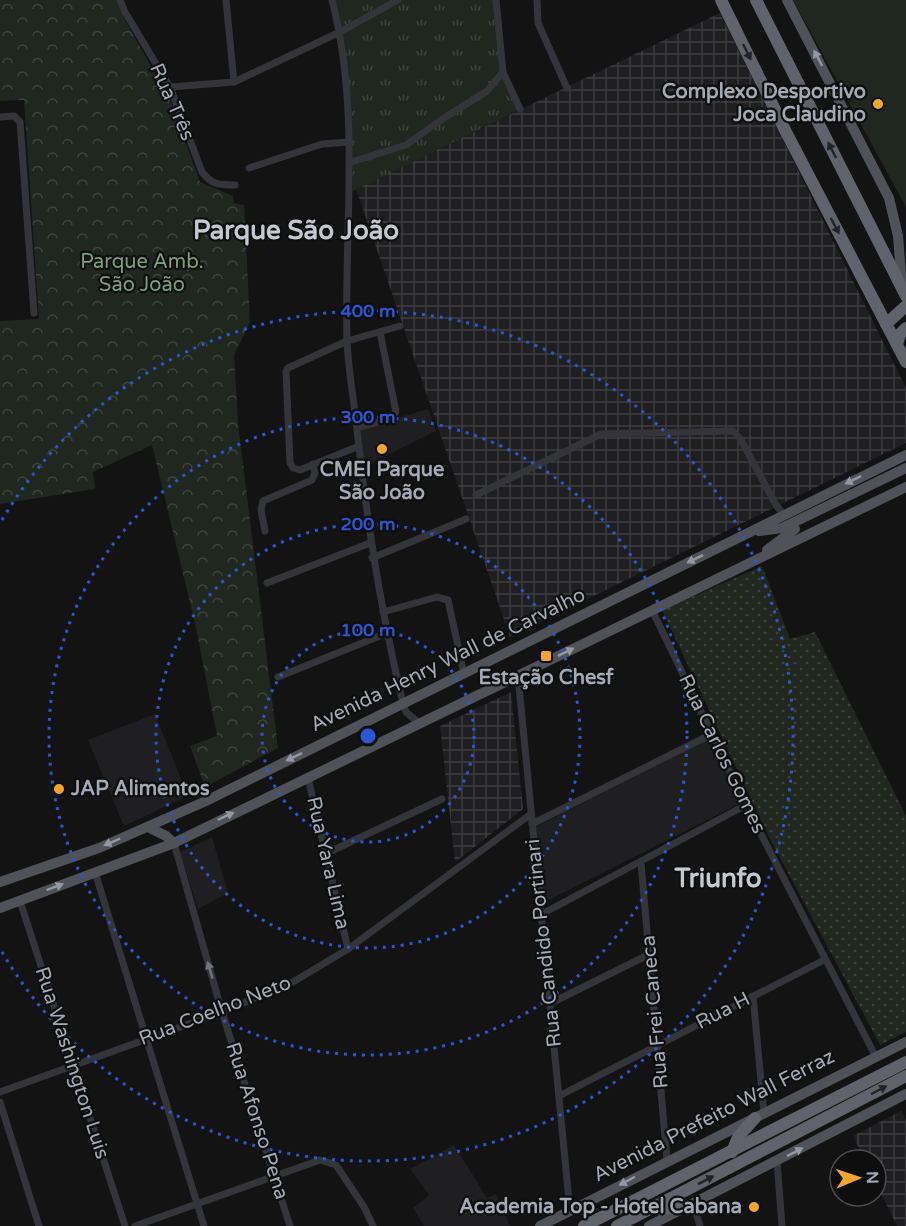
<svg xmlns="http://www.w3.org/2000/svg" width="906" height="1226" font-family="'Varela Round',sans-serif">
<defs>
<pattern id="industrial-grid" width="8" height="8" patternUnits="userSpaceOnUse" patternTransform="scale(1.5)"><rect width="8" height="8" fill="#1f1f21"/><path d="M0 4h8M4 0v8" fill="none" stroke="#3d3d3f"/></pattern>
<pattern id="grass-tufts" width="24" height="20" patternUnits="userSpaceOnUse" patternTransform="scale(1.5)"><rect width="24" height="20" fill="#1f271f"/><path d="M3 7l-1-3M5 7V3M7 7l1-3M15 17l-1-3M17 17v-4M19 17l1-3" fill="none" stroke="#3d443d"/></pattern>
<pattern id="park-crowns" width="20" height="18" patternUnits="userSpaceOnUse" patternTransform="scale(1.5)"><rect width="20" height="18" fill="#1f271f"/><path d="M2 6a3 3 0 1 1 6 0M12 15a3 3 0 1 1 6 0" fill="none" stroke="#3d443d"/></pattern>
<pattern id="garden-dots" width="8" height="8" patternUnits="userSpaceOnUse" patternTransform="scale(1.5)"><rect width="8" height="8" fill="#1f271f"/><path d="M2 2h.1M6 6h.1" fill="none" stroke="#3d443d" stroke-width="1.8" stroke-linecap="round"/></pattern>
</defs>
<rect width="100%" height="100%" fill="#131314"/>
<g fill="#1f1f21">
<polygon points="428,409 436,431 365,466 360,429"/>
<polygon points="155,714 188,796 124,826 88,740"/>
<polygon points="709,739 741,803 543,903 536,827"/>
<polygon points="212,837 228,893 198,909 180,852"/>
<polygon points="454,1145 487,1198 496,1194 510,1226 424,1226 413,1208 429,1195 410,1169"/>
</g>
<g fill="url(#industrial-grid)">
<polygon points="720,13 906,388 906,443 510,637 356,189"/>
<polygon points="511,692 523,809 455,862 440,726"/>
<polygon points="901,1111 906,1121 906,1226 897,1226 876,1183 876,1160 865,1160 853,1136"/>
</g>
<path fill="url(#grass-tufts)" d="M332 0H494C496 40 505 73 519 110L353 191 352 138Z"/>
<polygon fill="url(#park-crowns)" points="0,0 119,0 125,20 171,102 200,182 233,196 234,203 244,205 250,322 234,355 238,423 278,748 205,787 190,746 217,736 195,623 152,445 93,472 95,489 0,504 0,321 39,319 24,100 0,101"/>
<polygon fill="url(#garden-dots)" points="762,566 790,639 815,632 906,816 906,1032 880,1045 768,835 662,610"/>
<polygon fill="#1f271f" points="793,0 906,0 906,207"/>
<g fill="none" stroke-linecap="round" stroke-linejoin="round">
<g stroke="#34353a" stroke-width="7">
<path d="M120 0 125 12 170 87 202 172C212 185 219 185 235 185"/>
<polyline points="226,0 234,82"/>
<path d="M332 0C361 113 344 226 347 340 348 369 354 400 357 430 367 522 381 613 403 703L406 712 420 724"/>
<polyline points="496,0 503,72 520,109"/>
<polyline points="537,0 538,23 567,88"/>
<polyline points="170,87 234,82 340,32 398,0"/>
<polyline points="0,117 14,116 20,122 34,313"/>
<polyline points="351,162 406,145 444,118 487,91 503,72"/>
<polyline points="249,168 322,144 350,142"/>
<polyline points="357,428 389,419 396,412 380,332"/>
<polyline points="359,446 300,470 293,468 290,463 286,371 288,368 347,341 400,326"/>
<polyline points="476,495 601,434 733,431 741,440 776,505 784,515"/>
<polyline points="265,531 261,510 263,501 312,480 315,473 313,464"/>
<polyline points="372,558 466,519"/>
<polyline points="267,583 370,543"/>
<polyline points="652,610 746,805 876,1057"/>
<polyline points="383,612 437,597 448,600 464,674"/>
<polyline points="518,676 570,1211"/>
<polyline points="278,677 387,633"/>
<polyline points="308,778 348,949"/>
<polyline points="532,824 712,734"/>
<polyline points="174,843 222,1012 290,1226"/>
<polyline points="325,854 442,799"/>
<polyline points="641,863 667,1160"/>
<polyline points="95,872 204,1226"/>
<polyline points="20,901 125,1226"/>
<polyline points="542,914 746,805"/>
<polyline points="753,996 764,1113"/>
<polyline points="551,1003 650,954"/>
<polyline points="0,1092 222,1012 293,982 348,949 531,814"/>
<polyline points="559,1096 824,960"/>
<polyline points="0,1102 39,1226"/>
<polyline points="777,1161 782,1226"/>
<polyline points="693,1203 700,1226"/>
<polyline points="135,1226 320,1160 336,1165 364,1207 373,1226"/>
</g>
<g stroke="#505259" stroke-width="10">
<polyline points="787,0 889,198 898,236 902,287"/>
<polyline points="759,531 782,528 906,468"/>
<polyline points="767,550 795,529"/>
<polyline points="148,827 166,836 174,843"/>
<polyline points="0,882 99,848 206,801 906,455"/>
<polyline points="0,908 174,843 906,487"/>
<polyline points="540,1226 906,1042"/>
<polyline points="649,1226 906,1094"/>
</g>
<g stroke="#60636b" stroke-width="12">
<polyline points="721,0 786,132 906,362"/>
<polyline points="756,0 906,296"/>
<polyline points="886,324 906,306"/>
<polyline points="897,344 900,334 906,328"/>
<polyline points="732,1152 738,1137 755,1118"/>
<polyline points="655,1209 686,1207"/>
<polyline points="584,1226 906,1062"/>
<polyline points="617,1226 906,1076"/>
</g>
</g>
<defs><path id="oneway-solid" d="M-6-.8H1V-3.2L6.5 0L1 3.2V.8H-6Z" transform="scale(1.5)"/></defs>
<g fill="#222326">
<use href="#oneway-solid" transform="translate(747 52) rotate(64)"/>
<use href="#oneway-solid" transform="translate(832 150) rotate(-117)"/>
<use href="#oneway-solid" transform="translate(835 226) rotate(62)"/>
<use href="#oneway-solid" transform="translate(879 1090) rotate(-28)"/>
<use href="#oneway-solid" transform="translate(706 1180) rotate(-27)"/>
</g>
<g fill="#9398a3">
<use href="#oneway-solid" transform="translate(818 58) rotate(-118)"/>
<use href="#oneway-solid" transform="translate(853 480) rotate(154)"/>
<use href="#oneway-solid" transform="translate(695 559) rotate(154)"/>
<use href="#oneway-solid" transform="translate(566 652) rotate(-26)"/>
<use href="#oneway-solid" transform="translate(294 757) rotate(154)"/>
<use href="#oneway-solid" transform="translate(226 816) rotate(-25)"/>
<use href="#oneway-solid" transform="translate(112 842) rotate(157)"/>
<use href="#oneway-solid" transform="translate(55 887) rotate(-21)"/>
<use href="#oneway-solid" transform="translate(795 1152) rotate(-27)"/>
<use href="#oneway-solid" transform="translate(627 1181) rotate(152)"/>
</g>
<use fill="#72757e" href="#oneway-solid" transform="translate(210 970) rotate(-106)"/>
<g fill="none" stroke="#2a57d4" stroke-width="3" stroke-dasharray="3 6">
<circle cx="368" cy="736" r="106"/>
<circle cx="368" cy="736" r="212"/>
<circle cx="368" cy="736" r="319"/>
<path d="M2 520A425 425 0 1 1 2 952"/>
</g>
<g fill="#f6a729" stroke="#0e0e0f" stroke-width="2">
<circle cx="878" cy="104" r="6"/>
<circle cx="382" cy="449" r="6"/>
<rect x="540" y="650" width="12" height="12" rx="3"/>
<circle cx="59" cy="789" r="6"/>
<circle cx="754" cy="1207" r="6"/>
</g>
<g text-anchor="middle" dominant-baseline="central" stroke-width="4.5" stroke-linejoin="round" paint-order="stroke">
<g font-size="20" font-weight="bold" fill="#a4aab5" stroke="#0e0e0f" text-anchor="end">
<text x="866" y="92">Complexo Desportivo<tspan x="866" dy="23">Joca Claudino</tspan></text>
<text x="382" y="470" text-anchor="middle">CMEI Parque<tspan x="382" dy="23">São João</tspan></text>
<text x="546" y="678" text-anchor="middle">Estação Chesf</text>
<text x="71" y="789" text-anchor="start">JAP Alimentos</text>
<text x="742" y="1207">Academia Top - Hotel Cabana</text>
</g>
<g font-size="20" fill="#a4aab5" stroke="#0e0e0f">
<text transform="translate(172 102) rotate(66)">Rua Três</text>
<text transform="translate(448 660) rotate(-26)">Avenida Henry Wall de Carvalho</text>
<text transform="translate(722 754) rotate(64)">Rua Carlos Gomes</text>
<text transform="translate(328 863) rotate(77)">Rua Yara Lima</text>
<text transform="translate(544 943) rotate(-96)">Rua Candido Portinari</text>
<text transform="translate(215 1011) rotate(-21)">Rua Coelho Neto</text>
<text transform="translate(723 1011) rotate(-27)">Rua H</text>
<text transform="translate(655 1012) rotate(-95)">Rua Frei Caneca</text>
<text transform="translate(72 1063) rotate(72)">Rua Washington Luis</text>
<text transform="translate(714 1116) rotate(-27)">Avenida Prefeito Wall Ferraz</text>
<text transform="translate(257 1121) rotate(72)">Rua Afonso Pena</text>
</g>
<g font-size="20" fill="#7aa17b" stroke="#0e0e0f">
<text x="142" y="262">Parque Amb.<tspan x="142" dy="23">São João</tspan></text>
</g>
<g font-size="26" font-weight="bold" fill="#c5c9d1" stroke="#0e0e0f">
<text x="296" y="230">Parque São João</text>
<text x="718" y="878">Triunfo</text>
</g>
</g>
<circle cx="368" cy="736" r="9" fill="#2a57d4" stroke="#0e0e0f" stroke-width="3"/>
<g font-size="18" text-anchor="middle" font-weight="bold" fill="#2a57d4" stroke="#0e0e0f" stroke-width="4.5" stroke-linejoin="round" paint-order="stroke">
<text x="368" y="317">400 m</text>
<text x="368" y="423">300 m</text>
<text x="368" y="530">200 m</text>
<text x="368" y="636">100 m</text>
</g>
<g transform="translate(858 1178) rotate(88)"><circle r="28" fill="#0e0e0f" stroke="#4a4c51" stroke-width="1.5"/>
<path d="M0-4.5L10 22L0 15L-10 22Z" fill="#f6a729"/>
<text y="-9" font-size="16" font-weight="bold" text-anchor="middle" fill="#a4aab5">N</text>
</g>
</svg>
